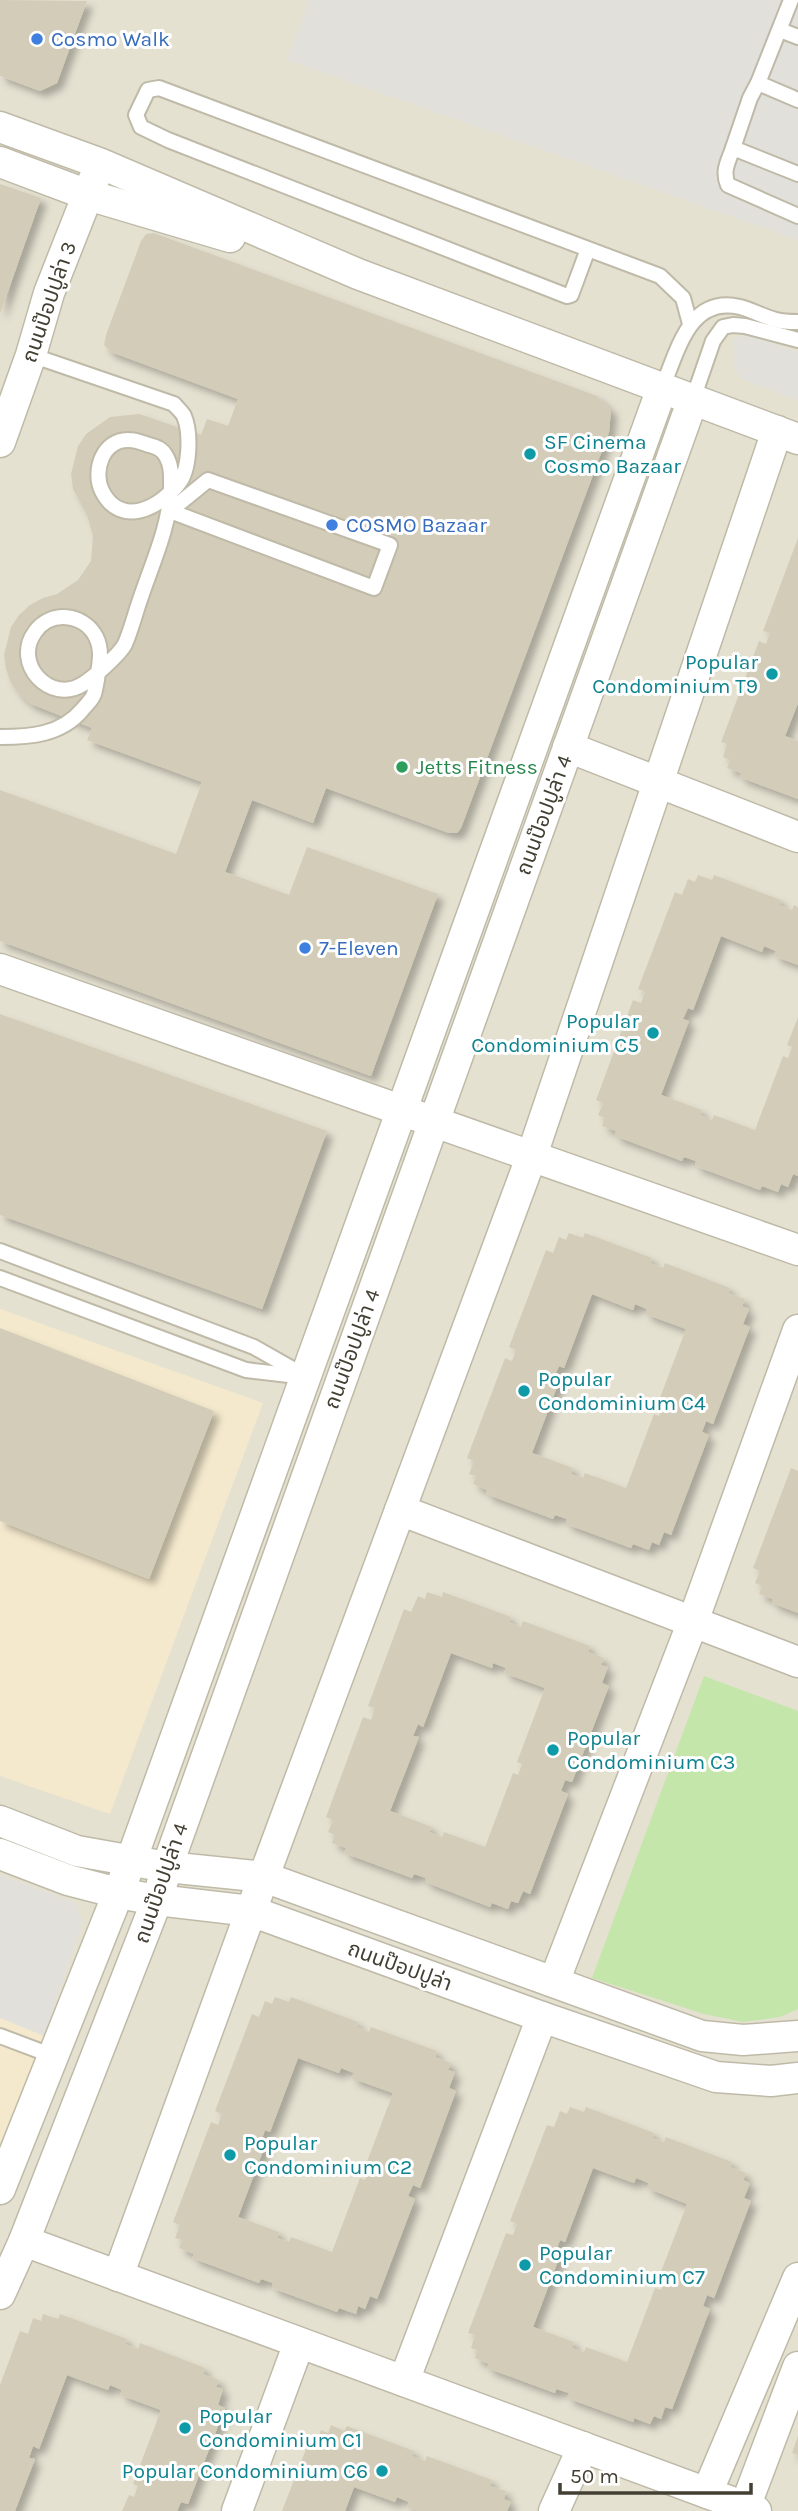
<svg xmlns="http://www.w3.org/2000/svg" width="798" height="2511" font-family="Karla,'Noto Sans Thai',sans-serif">
<defs>
<filter id="shadow"><feDropShadow dx="6" dy="6" stdDeviation="3.5" flood-color="#0004"/></filter>
</defs>
<rect width="100%" height="100%" fill="#f1efe3"/>
<rect fill="#e5e1d1" x="0" y="0" width="798" height="2511"/>
<g fill="#f4e9cd">
<polygon points="0,1309 263,1403 110,1814 0,1776"/>
<polygon points="0,1875 76,1903 83,1922 44,2036 0,2144"/>
</g>
<polygon fill="#c4e6ab" points="704,1676 798,1711 798,2009 780,2017 743,2022 704,2014 592,1978"/>
<g fill="#e1e0db">
<polygon points="309,0 798,0 798,240 287,60"/>
<polygon points="745,333 798,352 798,400 741,379 734,369 734,340"/>
<polygon points="0,1875 76,1903 83,1922 44,2036 0,2018"/>
</g>
<g fill="#d3ccb8" fill-rule="evenodd" filter="url(#shadow)">
<polygon points="0,0 87,1 57,83 40,91 0,76"/>
<polygon points="0,184 41,198 0,314"/>
<polygon points="154,233 597,396 611,410 609,432 461,828 457,833 449,833 326,788 313,823 252,800 225,872 289,895 307,847 438,894 371,1076 0,941 0,790 176,854 202,782 87,740 92,728 31,704 20,695 11,683 6,669 4,655 11,627 19,615 30,605 43,598 57,594 78,580 91,561 93,536 87,515 73,489 71,474 78,446 86,434 110,417 139,414 201,435 207,419 228,426 238,399 111,352 104,345 106,335 141,241 146,234"/>
<polygon points="798,538 798,703 785,736 798,741 798,799 739,777 741,773 727,768 730,760 723,757 727,744 721,742 759,641 766,644 770,633 763,631"/>
<polygon points="698,875 712,880 714,875 781,900 779,905 792,910 794,905 798,907 798,965 774,956 776,951 764,946 762,952 721,936 693,1010 688,1008 683,1019 689,1021 661,1095 702,1110 700,1115 712,1120 714,1115 755,1130 783,1056 788,1058 792,1047 787,1045 798,1017 798,1176 793,1174 788,1187 781,1184 778,1192 762,1186 760,1190 695,1166 696,1161 684,1157 682,1161 615,1136 616,1131 602,1126 605,1118 598,1115 603,1103 596,1100 633,1000 641,1003 645,992 638,989 675,892 682,895 688,879 695,882"/>
<polygon points="0,1014 327,1131 262,1309 0,1215"/>
<path d="M569 1233 583 1238 585 1233 652 1258 650 1263 663 1268 665 1263 730 1288 728 1293 745 1299 742 1306 749 1309 743 1324 750 1327 713 1424 706 1421 702 1432 709 1435 671 1535 664 1532 659 1545 652 1542 649 1550 633 1544 631 1548 566 1524 567 1519 555 1515 553 1519 486 1494 487 1490 473 1484 476 1476 469 1474 474 1461 467 1458 505 1358 512 1361 516 1350 509 1347 546 1250 553 1253 559 1237 566 1240ZM592 1294 633 1310 635 1304 647 1309 645 1314 686 1329 658 1403 663 1405 659 1416 654 1414 626 1488 585 1473 583 1478 571 1474 573 1468 532 1453 560 1379 554 1377 559 1366 564 1368Z"/>
<polygon points="0,1328 214,1411 149,1579 0,1521"/>
<polygon points="791,1468 798,1471 798,1613 772,1603 773,1599 759,1594 762,1586 755,1583 760,1571 753,1568"/>
<path d="M427 1592 442 1597 443 1592 511 1617 509 1622 521 1627 523 1621 590 1646 588 1652 604 1658 601 1665 608 1667 602 1683 609 1686 572 1782 565 1780 561 1791 568 1794 530 1894 523 1891 518 1903 511 1901 508 1909 492 1903 490 1907 425 1882 426 1878 414 1874 412 1878 344 1853 346 1848 332 1843 335 1835 328 1832 333 1820 326 1817 363 1717 371 1720 375 1708 368 1706 404 1609 411 1612 418 1596 425 1599ZM451 1653 492 1668 493 1663 506 1668 504 1673 545 1688 517 1762 522 1764 518 1775 513 1773 485 1847 444 1832 442 1837 429 1832 432 1827 390 1811 419 1737 413 1736 418 1724 423 1727Z"/>
<path d="M275 1997 289 2002 291 1997 358 2022 357 2027 369 2032 371 2027 437 2051 435 2057 451 2063 448 2070 455 2072 449 2088 456 2091 420 2188 413 2185 408 2196 415 2199 377 2299 370 2296 365 2309 358 2306 356 2314 339 2308 337 2312 272 2288 273 2283 261 2279 259 2283 192 2258 194 2254 179 2248 182 2240 175 2238 180 2225 173 2222 211 2122 218 2125 222 2114 215 2111 252 2014 259 2017 265 2001 272 2004ZM298 2058 339 2073 341 2068 354 2073 351 2078 393 2093 365 2167 370 2169 365 2180 360 2178 332 2252 291 2237 289 2242 277 2238 279 2232 238 2217 266 2143 261 2141 265 2130 270 2132Z"/>
<path d="M570 2107 584 2112 586 2107 654 2133 652 2138 664 2142 666 2137 732 2162 730 2167 746 2173 743 2180 750 2183 744 2198 751 2201 714 2298 707 2295 703 2306 710 2309 672 2409 665 2407 661 2419 654 2416 650 2424 634 2418 633 2422 567 2398 569 2393 556 2389 555 2393 487 2368 489 2364 475 2358 477 2350 471 2348 475 2335 468 2333 506 2233 513 2235 517 2224 510 2221 547 2125 554 2127 560 2111 567 2114ZM593 2168 634 2183 636 2178 649 2183 647 2188 687 2204 659 2277 665 2279 661 2290 655 2288 627 2362 586 2347 584 2352 572 2348 574 2342 533 2327 561 2253 556 2251 560 2240 565 2242Z"/>
<polygon points="43,2314 58,2319 60,2314 127,2339 125,2344 138,2349 140,2343 205,2368 203,2374 219,2380 216,2387 223,2389 218,2405 225,2408 188,2504 181,2502 177,2511 122,2511 129,2495 134,2497 138,2486 133,2484 161,2410 120,2395 122,2390 110,2385 108,2390 67,2375 39,2449 33,2446 29,2458 35,2459 15,2511 0,2511 0,2385 20,2331 28,2334 33,2318 41,2321"/>
<polygon points="331,2425 344,2431 347,2426 414,2451 412,2456 425,2461 427,2456 492,2480 490,2486 506,2491 504,2499 511,2502 507,2511 418,2511 407,2507 409,2502 397,2497 395,2502 354,2487 345,2511 282,2511 308,2444 315,2446 321,2430 328,2433"/>
<polygon points="798,2436 798,2455 792,2453"/>
</g>
<g fill="none" stroke-linecap="round" stroke-linejoin="round">
<defs>
<g id="lane">
<polyline points="780,30 798,37"/>
<polyline points="758,83 791,0"/>
<polyline points="798,100 758,83 750,98 733,148 798,174"/>
<path d="M733 148C728 162 722 171 728 185L798 216"/>
<polyline points="588,249 571,295 567,296 168,140 141,127 136,115 148,90 159,88 660,276 683,298 690,324"/>
<path d="M662 388C678 351 689 295 740 307 752 310 764 317 776 320 783 322 791 322 798 322"/>
<polyline points="693,399 713,341 723,327 733,325 745,326 798,340"/>
<polygon points="208,480 390,545 374,588 170,511"/>
<path d="M0 737C30 737 61 735 82 710 86 705 92 700 94 694 96 687 97 680 98 673 100 661 102 649 96 637 84 613 50 610 35 632 12 663 50 705 83 684 93 678 120 654 125 644 132 628 136 610 142 594 154 559 170 524 171 487 171 477 172 466 166 456 162 449 157 447 149 445 143 443 136 440 129 440 103 439 92 471 102 491 121 529 161 507 179 483 190 469 191 432 184 416 182 412 177 408 174 404L31 355"/>
<polyline points="0,1251 254,1347 305,1376"/>
<polyline points="0,1278 246,1370 297,1376"/>
<polyline points="0,2036 53,2056"/>
</g>
<g id="street">
<polyline points="0,127 99,163 358,274 798,439"/>
<polyline points="0,162 88,195 230,237"/>
<polyline points="0,442 31,355 49,293 94,179"/>
<polyline points="568,747 798,837"/>
<polyline points="0,969 798,1250"/>
<polyline points="400,1510 798,1662"/>
<polyline points="0,1821 77,1851 167,1867 264,1877 702,2036 743,2040 798,2036"/>
<polyline points="0,1854 68,1880 118,1893 157,1900 251,1911 542,2017 716,2077 771,2081 798,2078"/>
<polyline points="554,1982 692,1624 798,1330"/>
<polyline points="0,2189 131,1861 662,388"/>
<polyline points="24,2241 756,2511"/>
<polyline points="118,2276 251,1911 532,1155 777,431"/>
<polyline points="0,2294 24,2241 157,1900 167,1867 693,399"/>
<polyline points="404,2381 542,2017"/>
<polyline points="707,2493 798,2278"/>
<polyline points="745,2507 798,2367"/>
<polyline points="237,2511 299,2343"/>
<polyline points="554,2511 583,2447"/>
</g>
</defs>
<use href="#lane" stroke="#bfbaa8" stroke-width="18"/>
<use href="#street" stroke="#bfbaa8" stroke-width="33"/>
<use href="#lane" stroke="#fff" stroke-width="14"/>
<use href="#street" stroke="#fff" stroke-width="30"/>
</g>
<g fill="#3f7fe0" stroke="#fff" stroke-width="2.5">
<circle cx="37" cy="39" r="7"/>
<circle cx="332" cy="525" r="7"/>
<circle cx="305" cy="948" r="7"/>
</g>
<g fill="#0f9aa8" stroke="#fff" stroke-width="2.5">
<circle cx="530" cy="454" r="7"/>
<circle cx="772" cy="674" r="7"/>
<circle cx="653" cy="1033" r="7"/>
<circle cx="524" cy="1391" r="7"/>
<circle cx="553" cy="1750" r="7"/>
<circle cx="230" cy="2155" r="7"/>
<circle cx="525" cy="2265" r="7"/>
<circle cx="185" cy="2428" r="7"/>
<circle cx="382" cy="2471" r="7"/>
</g>
<circle fill="#2e9e5b" stroke="#fff" stroke-width="2.5" cx="402" cy="767" r="7"/>
<g text-anchor="middle" dominant-baseline="central" stroke-width="6" stroke-linejoin="round" paint-order="stroke">
<g font-size="21" fill="#366cbe" stroke="#fff" text-anchor="start">
<text x="51" y="39">Cosmo Walk</text>
<text x="346" y="525">COSMO Bazaar</text>
<text x="319" y="948">7-Eleven</text>
</g>
<g font-size="21" fill="#433f33" stroke="#fff">
<text transform="translate(49 302) rotate(-71)">ถนนป๊อปปูล่า 3</text>
<text transform="translate(544 815) rotate(-70)">ถนนป๊อปปูล่า 4</text>
<text transform="translate(352 1349) rotate(-70)">ถนนป๊อปปูล่า 4</text>
<text transform="translate(161 1883) rotate(-71)">ถนนป๊อปปูล่า 4</text>
<text transform="translate(400 1966) rotate(20)">ถนนป๊อปปูล่า</text>
</g>
<g font-size="21" fill="#0d838f" stroke="#fff" text-anchor="start">
<text x="544" y="442">SF Cinema<tspan x="544" dy="24">Cosmo Bazaar</tspan></text>
<text x="758" y="662" text-anchor="end">Popular<tspan x="758" dy="24">Condominium T9</tspan></text>
<text x="639" y="1021" text-anchor="end">Popular<tspan x="639" dy="24">Condominium C5</tspan></text>
<text x="538" y="1379">Popular<tspan x="538" dy="24">Condominium C4</tspan></text>
<text x="567" y="1738">Popular<tspan x="567" dy="24">Condominium C3</tspan></text>
<text x="244" y="2143">Popular<tspan x="244" dy="24">Condominium C2</tspan></text>
<text x="539" y="2253">Popular<tspan x="539" dy="24">Condominium C7</tspan></text>
<text x="199" y="2416">Popular<tspan x="199" dy="24">Condominium C1</tspan></text>
<text x="368" y="2471" text-anchor="end">Popular Condominium C6</text>
</g>
<g font-size="21" fill="#27864d" stroke="#fff" text-anchor="start">
<text x="416" y="767">Jetts Fitness</text>
</g>
</g>
<path d="M560 2483v10h191v-10" fill="none" stroke="#433f33" stroke-width="3.5"/>
<text x="570" y="2483" font-size="21" fill="#433f33" stroke="#ffffff" stroke-width="5" paint-order="stroke">50 m</text>
</svg>
